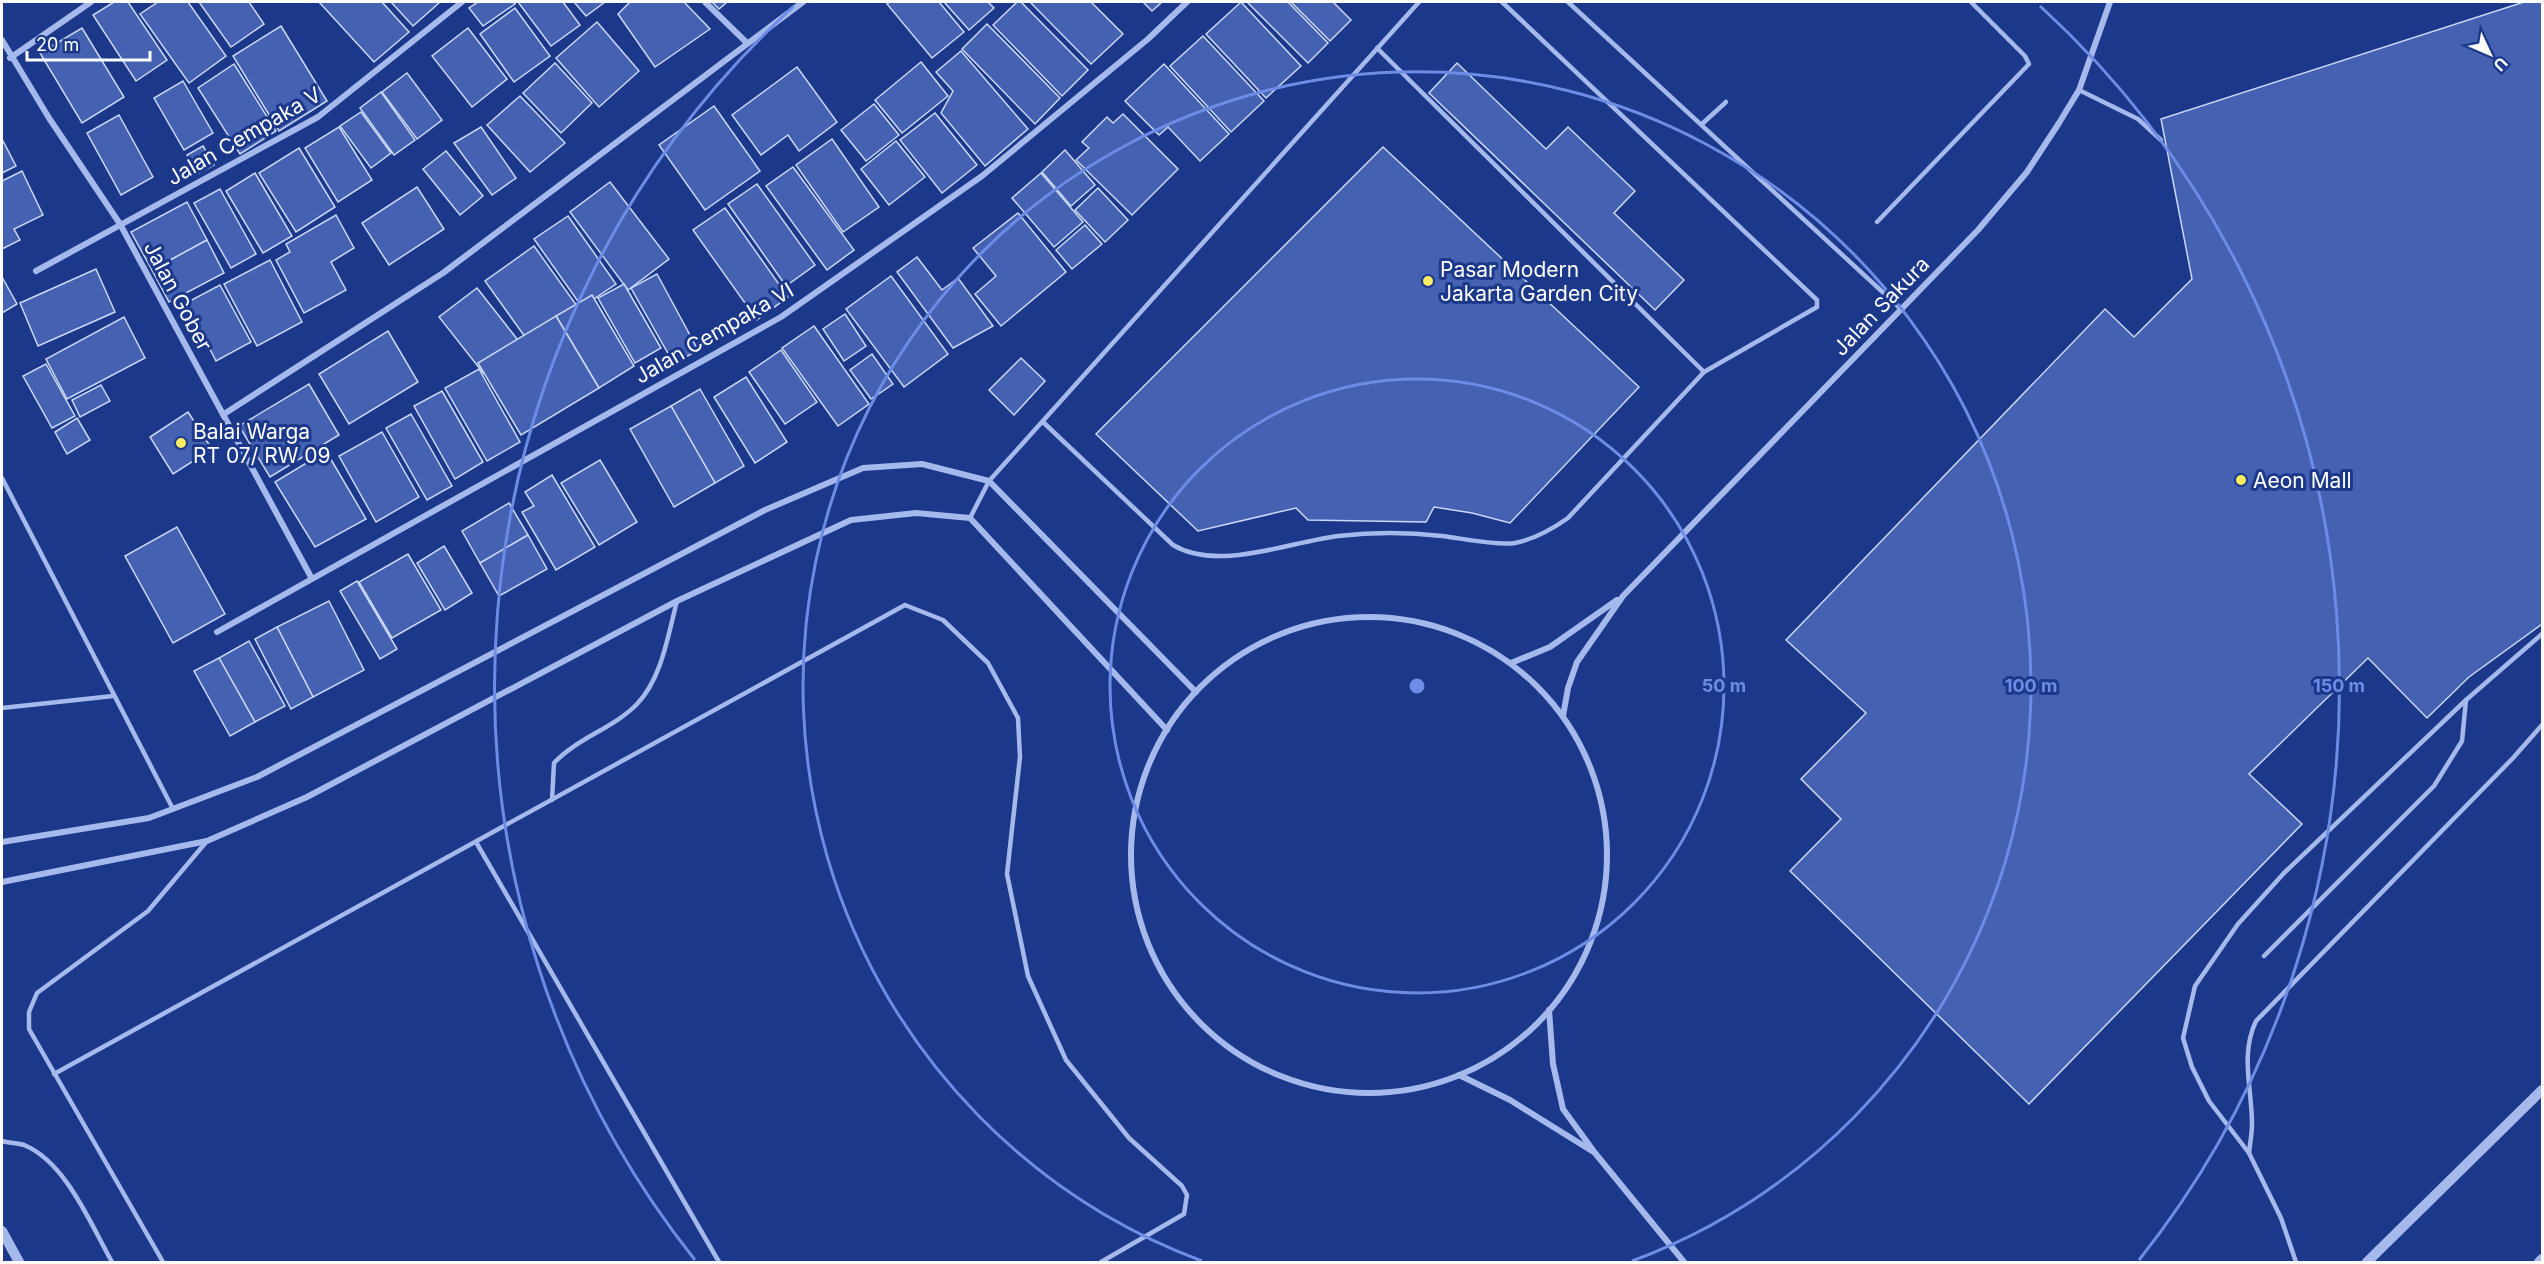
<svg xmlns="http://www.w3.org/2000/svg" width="2544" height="1264" font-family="Inter,sans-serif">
<rect width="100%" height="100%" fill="#1b388a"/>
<g fill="#4461b2" stroke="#cad8f9" stroke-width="1.5">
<polygon points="114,2 128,2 167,60 136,81 93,15"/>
<polygon points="158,2 188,2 226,56 189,83 140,14"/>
<polygon points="199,2 249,2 264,24 231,47"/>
<polygon points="319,2 382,2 409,32 374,62"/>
<polygon points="391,2 440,2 413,26"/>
<polygon points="478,2 513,2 515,4 483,26 469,8"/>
<polygon points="518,2 563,2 580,25 551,46"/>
<polygon points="574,2 605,2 586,16"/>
<polygon points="630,2 684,2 710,29 655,67 618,14"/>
<polygon points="712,2 727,2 719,9"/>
<polygon points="890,2 939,2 964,32 932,58 887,4"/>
<polygon points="944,2 988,2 994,8 969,30"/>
<polygon points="1017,2 1021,2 1088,70 1062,96 993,25"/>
<polygon points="1030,2 1091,2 1123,34 1091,64"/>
<polygon points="1143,2 1162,2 1152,11"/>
<polygon points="1241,2 1301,66 1266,98 1206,34"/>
<polygon points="1247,2 1288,2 1328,43 1308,63"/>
<polygon points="1291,2 1333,2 1351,20 1330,41"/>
<polygon points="2524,2 2542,2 2542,624 2469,677 2427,718 2368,658 2249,774 2302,824 2029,1104 1790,871 1841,819 1801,779 1866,713 1786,640 2105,309 2134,337 2192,279 2161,119"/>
<polygon points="515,8 550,56 514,82 480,34"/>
<polygon points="597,22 639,71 599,107 556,58"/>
<polygon points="987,24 1060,98 1035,124 962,49"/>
<polygon points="281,26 327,101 279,131 233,56"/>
<polygon points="82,28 124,97 82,123 40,53"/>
<polygon points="468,28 507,79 472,107 432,56"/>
<polygon points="1203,36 1264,101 1231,132 1170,66"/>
<polygon points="961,51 1028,129 985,166 941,113 953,91 936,72"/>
<polygon points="921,62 948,96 902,133 875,100"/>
<polygon points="555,63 592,103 561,133 523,93"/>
<polygon points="1457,63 1546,149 1568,127 1635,191 1614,213 1684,280 1655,310 1429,93"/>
<polygon points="234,64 276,131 240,154 198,88"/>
<polygon points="1164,64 1229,134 1200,161 1168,127 1159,135 1125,101"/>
<polygon points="797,67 837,122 799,151 788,135 761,155 732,115"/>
<polygon points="407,73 442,120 417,139 382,92"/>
<polygon points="183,81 213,133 184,150 154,98"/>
<polygon points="381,92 415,140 394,155 360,108"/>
<polygon points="520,96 565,143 530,172 487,125"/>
<polygon points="874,104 899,135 866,161 841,130"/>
<polygon points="714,106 760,171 705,210 659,145"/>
<polygon points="361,112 391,153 371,168 340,126"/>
<polygon points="935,113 977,165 942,193 900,140"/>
<polygon points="1123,114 1178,169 1132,215 1076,160 1089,148 1082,142 1107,117 1113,123"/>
<polygon points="119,115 153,177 121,195 87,133"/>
<polygon points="339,127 372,180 338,202 305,148"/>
<polygon points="481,127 516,178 492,195 454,143"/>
<polygon points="2,139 16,166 2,173"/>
<polygon points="832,139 879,207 843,232 796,165"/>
<polygon points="896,141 925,177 889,205 861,169"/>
<polygon points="203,146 214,165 197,174 187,155"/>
<polygon points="1383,147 1639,387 1510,523 1472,513 1434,507 1426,522 1308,520 1296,508 1198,531 1096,434"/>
<polygon points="299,148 335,207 296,232 259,173"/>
<polygon points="1065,150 1095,185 1071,206 1042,172"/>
<polygon points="446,151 483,196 460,215 423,169"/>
<polygon points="793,167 854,250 827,270 766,186"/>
<polygon points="22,171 43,215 14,229 20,240 2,249 2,181"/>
<polygon points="255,173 292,236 263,253 226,191"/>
<polygon points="1041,173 1083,222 1054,247 1012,198"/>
<polygon points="610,182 669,259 628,290 570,212"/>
<polygon points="757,184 815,265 786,286 728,204"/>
<polygon points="417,187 444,229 389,265 362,223"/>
<polygon points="1098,188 1128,220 1105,242 1075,210"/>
<polygon points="220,189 256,254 231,268 194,203"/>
<polygon points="187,202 207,240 152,270 131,232"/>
<polygon points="725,208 788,297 757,320 693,230"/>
<polygon points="1018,213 1066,272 1001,326 975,294 996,276 973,248"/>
<polygon points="336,215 354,248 331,262 346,290 304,313 276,260 290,252 286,244"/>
<polygon points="568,216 616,284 582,307 534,239"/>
<polygon points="1085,225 1102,244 1072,269 1056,250"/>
<polygon points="207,240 224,273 169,302 152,270"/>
<polygon points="534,246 577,306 528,341 485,281"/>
<polygon points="917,257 942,290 958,278 993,326 953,348 897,272"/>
<polygon points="270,260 302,322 257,346 224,284"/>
<polygon points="96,269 115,312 38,346 20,303"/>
<polygon points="657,274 698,350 674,364 631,288"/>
<polygon points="891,276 948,354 904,387 846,309"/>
<polygon points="2,277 17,304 2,313"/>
<polygon points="624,284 661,348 635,363 598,298"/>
<polygon points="220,285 251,342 216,361 186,303"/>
<polygon points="477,288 521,344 484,374 439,317"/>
<polygon points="592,295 634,366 599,388 556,316"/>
<polygon points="845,314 866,346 844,361 823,329"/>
<polygon points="556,316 599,388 521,435 478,363"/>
<polygon points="124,317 145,358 67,399 46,359"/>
<polygon points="814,326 869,404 838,426 782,348"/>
<polygon points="388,331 418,382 349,424 319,374"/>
<polygon points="781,350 817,402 785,424 749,372"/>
<polygon points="872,354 893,384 871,399 850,370"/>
<polygon points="1021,358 1045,381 1014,415 989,390"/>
<polygon points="46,364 75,416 52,428 23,376"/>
<polygon points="479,369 520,442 487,461 445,388"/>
<polygon points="746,377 787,442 755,463 714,397"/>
<polygon points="309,384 339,435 270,477 239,426"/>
<polygon points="101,385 110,401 80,417 72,400"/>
<polygon points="700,389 744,466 715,483 671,406"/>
<polygon points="442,391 483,462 455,479 414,406"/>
<polygon points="671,406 715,483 674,507 630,429"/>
<polygon points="188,412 212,449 173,474 150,437"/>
<polygon points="411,414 452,486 427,500 386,428"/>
<polygon points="77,418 90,440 67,454 55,432"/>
<polygon points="382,432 419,497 376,522 339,456"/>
<polygon points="326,451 366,519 315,547 275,482"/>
<polygon points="600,460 637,522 599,545 561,483"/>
<polygon points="552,475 595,547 556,570 522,512 534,506 525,492"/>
<polygon points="509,503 528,535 480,563 462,531"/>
<polygon points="177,527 225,614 173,643 125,556"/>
<polygon points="528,535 547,569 499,596 480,563"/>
<polygon points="444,546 472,593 445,610 417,563"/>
<polygon points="408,554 441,610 392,638 359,582"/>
<polygon points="357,581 397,649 380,659 340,591"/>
<polygon points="329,601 364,670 313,697 277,627"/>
<polygon points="277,627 313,697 291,709 255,639"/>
<polygon points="249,641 285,706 255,722 219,658"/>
<polygon points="219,658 255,722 230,736 194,671"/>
</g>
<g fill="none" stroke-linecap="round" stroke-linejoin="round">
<g stroke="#a5b9ed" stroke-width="4.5">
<polyline points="1502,2 1817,300 1817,307 1704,372"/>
<polyline points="1568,2 1901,309"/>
<polyline points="2079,90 2138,119 2161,140"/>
<polyline points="1702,124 1726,102"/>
<polyline points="1877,222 2029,64 2025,56 1971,2"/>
<path d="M1044 423 1173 545C1218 572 1289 542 1338 536 1372 532 1408 532 1442 536 1460 538 1499 546 1515 543 1535 539 1551 530 1568 518L1704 372 1377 48"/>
<polyline points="2,478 173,809"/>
<polyline points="970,518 989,481 1419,2"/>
<polyline points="2,708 113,696"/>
<path d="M552 800 554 763C577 738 614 728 637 704 662 678 668 635 677 601"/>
<polyline points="476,842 719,1262"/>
<polyline points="2264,956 2434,786 2462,741 2466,700"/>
<polyline points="54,1074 905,605 943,620 988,663 1018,718 1020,757 1007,874 1028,976 1066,1060 1129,1138 1182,1186 1187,1195 1184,1214 1101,1262"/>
<path d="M2 1141C9 1143 18 1143 24 1145 66 1162 91 1225 112 1262"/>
<path d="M2249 1153C2250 1143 2252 1134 2252 1124 2252 1089 2240 1054 2256 1021L2513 758 2542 725"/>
<polyline points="163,1262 29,1029 29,1012 37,993 148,911 207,841"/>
<polyline points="2296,1262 2281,1218 2249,1153 2209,1101 2192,1067 2183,1038 2195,986 2238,924 2284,873 2466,700 2542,634"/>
</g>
<g stroke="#a5b9ed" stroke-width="6">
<polyline points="705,2 746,42"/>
<polyline points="2,40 49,118 120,224 311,577"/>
<polyline points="10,58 91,2"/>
<polyline points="36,271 318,117 462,2"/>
<polyline points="224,414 443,273 803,2"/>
<circle cx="1369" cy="855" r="238"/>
<polyline points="217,632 781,317 982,176 1148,39 1187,2"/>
<polyline points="1511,663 1550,647 1617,600"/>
<polyline points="1563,716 1568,688 1577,662 1623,596 1978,230 2027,172 2059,123 2079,90 2110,2"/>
<polyline points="2,842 149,818 257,777 765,510 863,468 922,464 989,481 1196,692"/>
<polyline points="2,882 207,841 307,797 677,601 851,520 916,513 970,518 1167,730"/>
<polyline points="1549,1010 1553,1064 1563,1109 1595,1153 1684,1262"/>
<polyline points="1459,1075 1510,1100 1592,1151"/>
</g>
<g stroke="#a5b9ed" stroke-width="10">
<polyline points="2,1231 19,1262"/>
<polyline points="2367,1262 2542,1090"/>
<polyline points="2539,1262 2542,1259"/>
</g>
</g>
<g fill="none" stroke="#6c8ce6" stroke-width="3">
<circle cx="1417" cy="686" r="307"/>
<path d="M1202 1261A614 614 0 1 1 1632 1261"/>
<path d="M695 1260A922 922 0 0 1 794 6M2040 6A922 922 0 0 1 2139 1260"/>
</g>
<g fill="#feec61" stroke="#1b388a" stroke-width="2">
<circle cx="1428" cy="281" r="6"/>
<circle cx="181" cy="443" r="6"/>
<circle cx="2241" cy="480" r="6"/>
</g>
<g text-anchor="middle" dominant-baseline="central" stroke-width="6" stroke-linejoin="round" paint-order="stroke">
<g font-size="21" fill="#fff" stroke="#1b388a">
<text transform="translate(244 136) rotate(-30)">Jalan Cempaka V</text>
<text transform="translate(178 296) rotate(62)">Jalan Gober</text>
<text transform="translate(1881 306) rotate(-46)">Jalan Sakura</text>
<text transform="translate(714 333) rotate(-30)">Jalan Cempaka VI</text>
</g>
<g font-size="21" fill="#fff" stroke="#1b388a" text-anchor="start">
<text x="1440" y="269">Pasar Modern<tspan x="1440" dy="24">Jakarta Garden City</tspan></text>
<text x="193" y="431">Balai Warga<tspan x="193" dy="24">RT 07/ RW 09</tspan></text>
<text x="2253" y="480">Aeon Mall</text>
</g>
</g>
<circle cx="1417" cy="686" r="9" fill="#6c8ce6" stroke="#1b388a" stroke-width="3"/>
<g font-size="18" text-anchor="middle" font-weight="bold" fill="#6c8ce6" stroke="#1b388a" stroke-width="6" stroke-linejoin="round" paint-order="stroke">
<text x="1724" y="692">50 m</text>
<text x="2031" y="692">100 m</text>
<text x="2339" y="692">150 m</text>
</g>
<rect width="2544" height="1264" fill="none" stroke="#ffffff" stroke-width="6"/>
<g transform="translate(2490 54) rotate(134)" stroke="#1b388a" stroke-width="4.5" paint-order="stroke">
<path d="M0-4.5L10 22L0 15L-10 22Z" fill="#ffffff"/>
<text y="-9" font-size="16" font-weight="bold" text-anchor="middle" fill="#ffffff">U</text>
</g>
<path d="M27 51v9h123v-9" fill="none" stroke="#ffffff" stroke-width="3"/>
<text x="36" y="51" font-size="18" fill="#ffffff" stroke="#1b388a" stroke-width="4.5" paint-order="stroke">20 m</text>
</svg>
